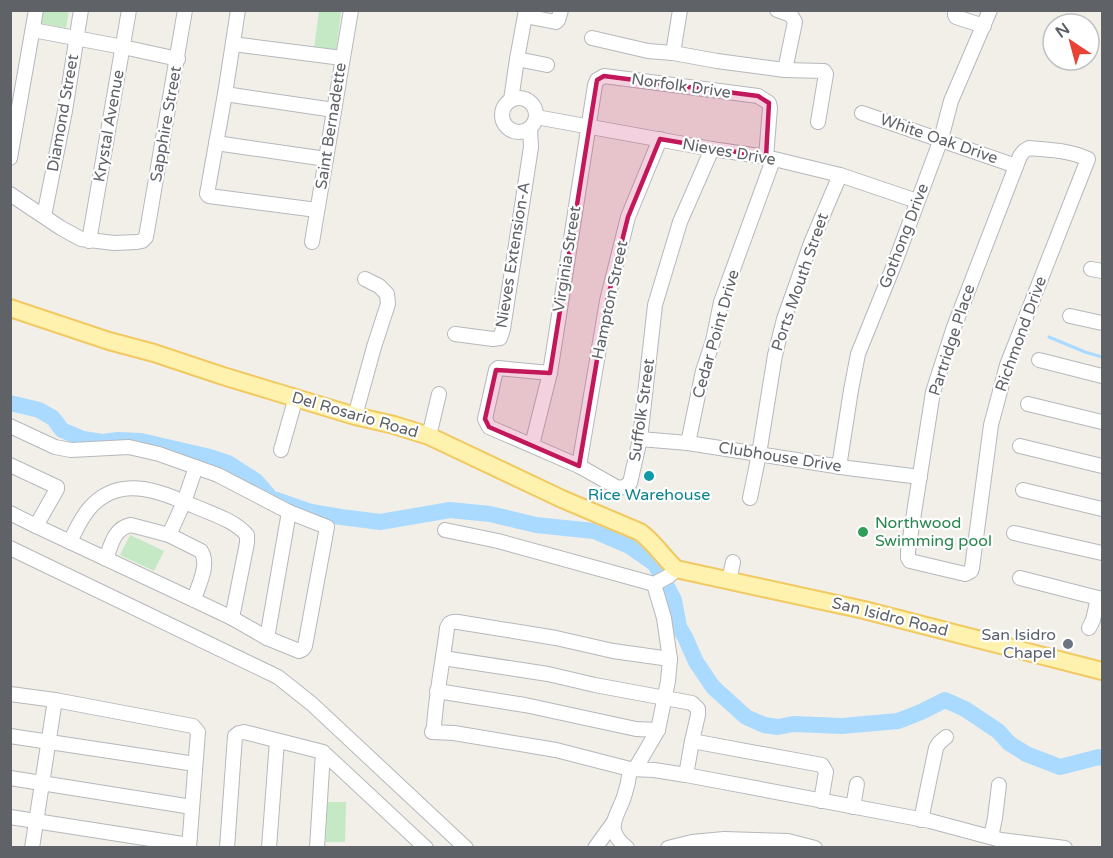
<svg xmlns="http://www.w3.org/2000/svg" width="1113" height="858" font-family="'Varela Round',sans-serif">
<rect width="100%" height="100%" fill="#f1efe8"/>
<g fill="#c5e8c5">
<polygon points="37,11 69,11 66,28 35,22"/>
<polygon points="319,11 341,12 336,51 314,48"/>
<polygon points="130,535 164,551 154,571 120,555"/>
<polygon points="327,802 346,802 345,842 326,842"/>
</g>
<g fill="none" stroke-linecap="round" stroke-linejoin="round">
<polyline stroke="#aadaff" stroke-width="3" points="1049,337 1085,352 1102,357"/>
<polyline stroke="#aadaff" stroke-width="16" points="10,403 39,410 53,418 62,430 83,439 102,442 118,440 141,441 210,457 228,463 256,481 271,498 311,512 341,517 380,522 450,510 490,514 536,525 594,531 629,546 655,564 674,600 679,627 685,637 696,662 713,687 746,717 764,725 778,727 793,724 842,726 898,721 921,712 945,700 965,709 998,731 1009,743 1026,754 1060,767 1099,757 1102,758"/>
<defs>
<g id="minor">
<polyline points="238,10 225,94 207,194 209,196 317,210"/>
<polyline points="777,10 791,15 795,22 785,70"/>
<polyline points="955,10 955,15 956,17 984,26"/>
<polyline points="525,16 556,22 558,20 561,10"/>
<polyline points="33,30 123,47 178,59"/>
<polyline points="592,38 648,51 673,53 717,61 785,70 824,71 826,74 818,122"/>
<polyline points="233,44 342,58"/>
<polyline points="673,53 680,10"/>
<polyline points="517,59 547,65"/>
<polyline points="225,94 334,110"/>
<circle cx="519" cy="115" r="17"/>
<polyline points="511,100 517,59 526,10"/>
<polyline points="862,113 1016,166"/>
<polyline points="536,117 712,149 766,157 840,175 917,201"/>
<polyline points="216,143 326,159"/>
<path d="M1029 148C1048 150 1070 150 1088 159L1007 365 991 425 972 568 971 571 965 574 910 561 908 558V551L933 392 954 327 1020 156 1024 151Z"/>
<polyline points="10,158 36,10"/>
<polyline points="10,194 61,228 81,239 114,243 137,242 142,241 146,237 185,10"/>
<polyline points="44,216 65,111 81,10"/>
<polyline points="89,241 129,10"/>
<polyline points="312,242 351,10"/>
<polyline points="1091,269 1102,271"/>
<polyline points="1070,316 1102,323"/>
<polyline points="455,334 493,339 500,338 503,329 531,147 530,128"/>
<polyline points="1039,360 1102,376"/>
<polyline points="550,373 498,368 496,370 485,419 489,427 579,466 618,488 624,487 630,483 640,439 655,305 680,222 712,149"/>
<polyline points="1028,404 1102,422"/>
<polyline points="355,416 374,347 388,304 387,294 379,286 365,279"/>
<polyline points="10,426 55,447 71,450 129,447 159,454 218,475 289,512 327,527 305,646 303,649 299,651 267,638 232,618 194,600 36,526 10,513"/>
<polyline points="429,436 439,394"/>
<polyline points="640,439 688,443 848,468 920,477"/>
<polyline points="688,443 703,371 713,341 721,302 773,160"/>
<polyline points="532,445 550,373 595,85 597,80 604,76 758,96 769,103 770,108 766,157"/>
<polyline points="1020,446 1102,466"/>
<polyline points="281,450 296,397"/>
<polyline points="10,465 57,487 57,489 36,526"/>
<polyline points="579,466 607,301 628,217 660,139"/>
<polyline points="839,467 851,390 858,354 894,265 941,139 951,101 990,10"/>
<polyline points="1023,490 1102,509"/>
<polyline points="750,498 759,454 775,355 784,319 811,243 840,175"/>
<polyline points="445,530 498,541 654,584 669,576 676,569"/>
<polyline points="1014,533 1102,553"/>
<polyline points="169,535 184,502 196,467"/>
<path d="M70 542C75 531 81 519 88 510 118 473 159 491 194 506 212 514 234 520 247 535V543L232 618"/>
<polyline points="10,548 278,677 312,704 466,848"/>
<path d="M106 559C111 545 114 528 131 525L169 535 201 551C210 565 198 585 194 600"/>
<polyline points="1020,578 1102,599"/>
<polyline points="729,581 733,562"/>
<polyline points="654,584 664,618 670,659"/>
<polyline points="1089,628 1093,620 1098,598"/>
<polyline points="267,638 289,512"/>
<polyline points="443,658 548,674 595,685 692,703 698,709 698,715 692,741 686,775"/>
<polyline points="437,691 525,705 636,729 658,730"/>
<polyline points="10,694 55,700 193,726 198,732 189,848"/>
<polyline points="10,736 195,764"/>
<polyline points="692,741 822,765 826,772 821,801"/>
<path d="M635 769 658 730 668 681 670 659 613 651 556 638 458 622C452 621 449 622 447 628 443 661 436 694 434 727L432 732 454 733 556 750 630 769 654 770 686 775 930 821 1001 840 1065 848"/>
<polyline points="10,778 192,807"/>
<polyline points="853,807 857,784"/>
<polyline points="10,817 189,845"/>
<polyline points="921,820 936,748 939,743 946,737"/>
<polyline points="991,837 995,818 999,785"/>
<polyline points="32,848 55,700"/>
<polyline points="227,848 235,736 239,733 244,732 323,752 426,848"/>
<polyline points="269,848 277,741"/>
<polyline points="317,848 323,752"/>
<polyline points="595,848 613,823"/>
<path d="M627 848C604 829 616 819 624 797 627 788 629 779 630 769"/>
<polyline points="668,848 692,842 724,839 788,841 815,848"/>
</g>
<path id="major" d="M10 308 109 341 154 353 223 376 355 416 394 425 429 436 562 499 640 532C654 542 663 557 676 569L864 610 1102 671"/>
</defs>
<use href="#minor" stroke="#b5b8bc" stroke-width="16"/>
<use href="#major" stroke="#f2c960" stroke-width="20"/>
<use href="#minor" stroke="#fff" stroke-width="14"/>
<use href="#major" stroke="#fff2af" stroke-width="16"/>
</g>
<path fill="#c2185b" fill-opacity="0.2" stroke="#c2185b" stroke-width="4.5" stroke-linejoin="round" d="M604 76 758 96 769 103 766 157 660 139 628 217 607 301 579 466 489 427 485 419 496 370 550 373 597 80Z"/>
<circle fill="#0f9aa8" stroke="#fff" stroke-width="2" cx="649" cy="476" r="6"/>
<circle fill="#2e9e5b" stroke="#fff" stroke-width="2" cx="863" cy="532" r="6"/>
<circle fill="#6b7280" stroke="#fff" stroke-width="2" cx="1068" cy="644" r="6"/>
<g text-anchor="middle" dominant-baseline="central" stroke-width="4.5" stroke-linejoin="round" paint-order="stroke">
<g font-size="16" fill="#5f6368" stroke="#fff">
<text transform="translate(681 86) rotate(8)">Norfolk Drive</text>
<text transform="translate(63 113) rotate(-80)">Diamond Street</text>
<text transform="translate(166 124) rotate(-80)">Sapphire Street</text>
<text transform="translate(109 126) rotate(-80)">Krystal Avenue</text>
<text transform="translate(331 126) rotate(-81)">Saint Bernadette</text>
<text transform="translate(939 139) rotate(19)">White Oak Drive</text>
<text transform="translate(729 152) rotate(10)">Nieves Drive</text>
<text transform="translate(904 236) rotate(-69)">Gothong Drive</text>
<text transform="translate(513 255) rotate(-81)">Nieves Extension-A</text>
<text transform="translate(567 259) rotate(-81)">Virginia Street</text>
<text transform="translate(800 282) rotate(-71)">Ports Mouth Street</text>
<text transform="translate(610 300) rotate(-78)">Hampton Street</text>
<text transform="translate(716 334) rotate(-74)">Cedar Point Drive</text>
<text transform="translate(1021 334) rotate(-70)">Richmond Drive</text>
<text transform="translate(952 340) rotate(-72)">Partridge Place</text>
<text transform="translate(642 410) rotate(-82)">Suffolk Street</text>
<text transform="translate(355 415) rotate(16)">Del Rosario Road</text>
<text transform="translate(780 457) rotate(9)">Clubhouse Drive</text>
<text transform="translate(890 617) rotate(14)">San Isidro Road</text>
</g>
<g font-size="16" fill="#0d838f" stroke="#fff">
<text x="649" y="495">Rice Warehouse</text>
</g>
<g font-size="16" fill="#27864d" stroke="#fff" text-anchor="start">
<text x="875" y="523">Northwood<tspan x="875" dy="18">Swimming pool</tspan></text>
</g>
<g font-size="16" fill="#5b616d" stroke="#fff" text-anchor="end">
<text x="1056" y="635">San Isidro<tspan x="1056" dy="18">Chapel</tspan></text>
</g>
</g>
<rect width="1113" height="858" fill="none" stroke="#5f6368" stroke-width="24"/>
<g transform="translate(1071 42) rotate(324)"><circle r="28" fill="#ffffff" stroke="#bfc1c3" stroke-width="1.5"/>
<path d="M0-4.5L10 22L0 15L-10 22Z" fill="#ea4335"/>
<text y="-9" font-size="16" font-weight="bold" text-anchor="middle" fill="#5f6368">N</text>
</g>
</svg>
